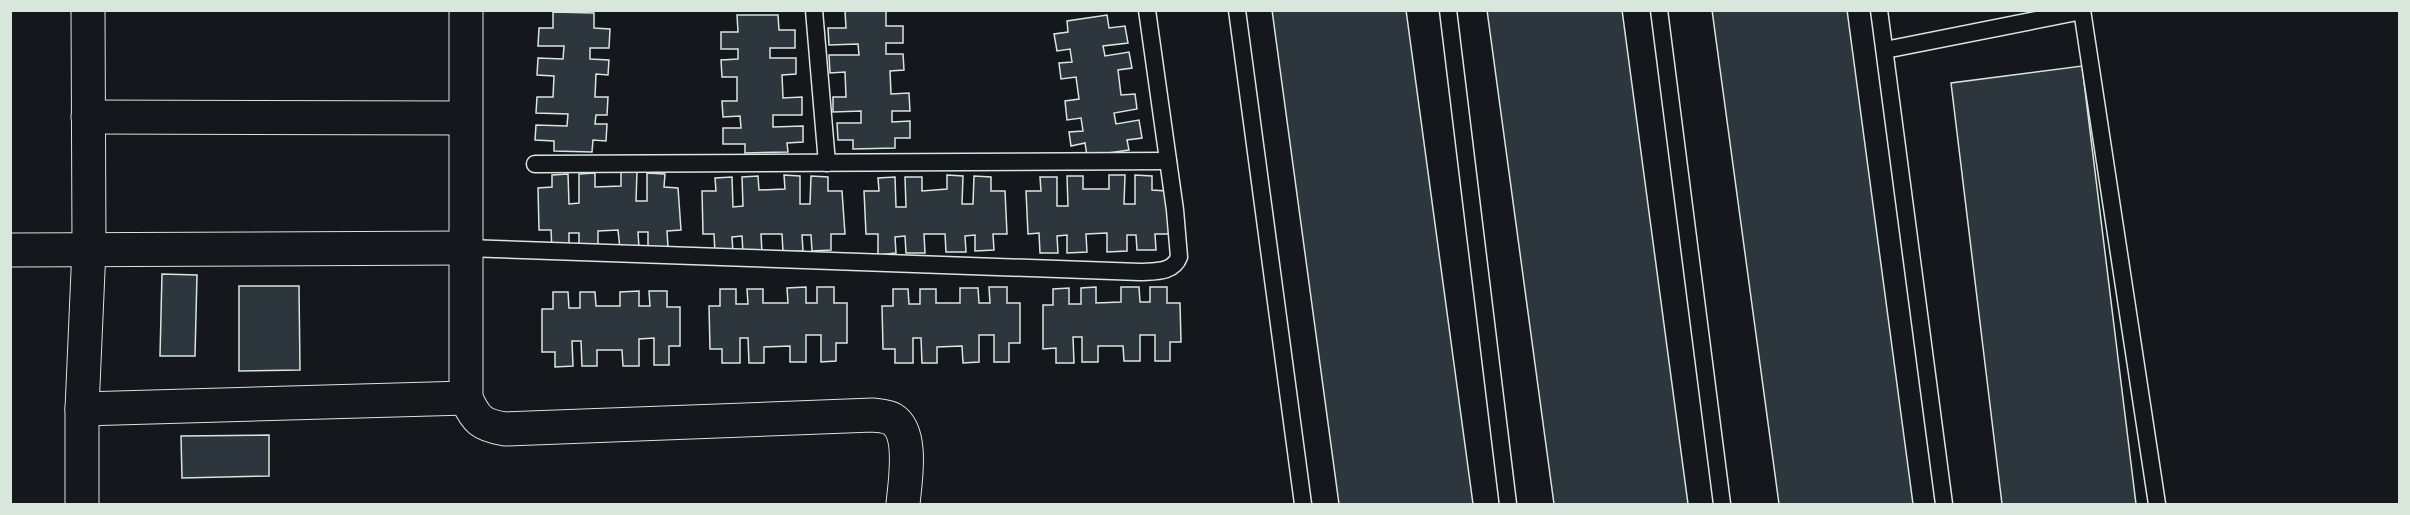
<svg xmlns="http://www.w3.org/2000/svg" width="2410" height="515" font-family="'Open Sans',sans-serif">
<rect width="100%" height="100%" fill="#14181c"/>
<g fill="#2c363c" stroke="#d8e6dc" stroke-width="1.5">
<polygon points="886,10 886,26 903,26 903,43 886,43 886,54 903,54 904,70 890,71 891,94 909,93 910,111 892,111 892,122 910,121 910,138 895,138 895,148 853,149 853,140 838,140 837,123 861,123 861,111 833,112 833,97 846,97 845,72 830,73 829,55 859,55 858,44 829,45 828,28 846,28 845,11"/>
<polygon points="1272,10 1406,10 1473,504 1339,504"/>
<polygon points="1487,10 1622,10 1688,504 1554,504"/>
<polygon points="1712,10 1847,10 1913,504 1779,504"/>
<polygon points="553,12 594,13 594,28 610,29 609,48 590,48 590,59 609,60 608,75 596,74 595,97 608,97 607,115 596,115 595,124 607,124 606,141 593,140 592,152 554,151 554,141 535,140 536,125 567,126 568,114 536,113 537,97 553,97 554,76 537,75 538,58 563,59 564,46 538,46 539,28 553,28"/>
<polygon points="737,15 778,15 779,30 795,30 795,48 770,48 770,58 796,58 796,74 782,75 783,98 802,97 802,115 773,115 773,127 803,126 803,142 787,143 788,152 745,153 745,144 723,144 723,128 741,128 740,116 723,117 722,101 737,101 737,77 722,77 721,60 738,59 738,49 721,49 721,32 738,32"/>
<polygon points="1107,15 1109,28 1125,26 1128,43 1103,46 1105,56 1129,52 1132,68 1118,70 1121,95 1135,94 1137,109 1114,113 1116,124 1139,120 1142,138 1127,140 1129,150 1087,156 1085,143 1071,146 1069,132 1083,131 1081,118 1067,120 1065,101 1079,99 1076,77 1061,79 1059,63 1072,62 1070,49 1057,51 1054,34 1068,32 1067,21"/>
<polygon points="2082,66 2136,504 2002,504 1951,83"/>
<polygon points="621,172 637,172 636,201 647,201 647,173 665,174 664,187 678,188 681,230 667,231 668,247 648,248 648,232 638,232 639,248 620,249 618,230 598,231 598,250 579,250 579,233 569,233 569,250 552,251 551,230 539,230 538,188 552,187 552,175 568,174 569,204 579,203 579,174 595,173 595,187 621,186"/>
<polygon points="784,175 800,176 800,204 810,204 811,176 828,177 828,191 842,191 845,234 831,234 831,250 812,251 811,235 802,235 803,251 783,252 782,234 761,234 762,253 743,253 742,236 732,237 733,253 715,254 714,234 703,234 702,191 716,191 715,178 732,177 733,207 743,206 742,177 758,176 759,190 785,189"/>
<polygon points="947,175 963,176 962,204 973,204 974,176 991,177 991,191 1005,191 1007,234 993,234 994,250 975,251 975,235 965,236 966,252 946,252 945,234 924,234 925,253 906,253 905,236 895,237 896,253 878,255 878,234 866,234 864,191 879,191 878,178 895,177 896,207 906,207 905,177 922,177 922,191 947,189"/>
<polygon points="1109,175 1125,175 1124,204 1135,204 1135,175 1152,176 1152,190 1167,191 1169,234 1155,234 1156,250 1137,250 1136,235 1127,235 1127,251 1107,252 1107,233 1086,234 1087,252 1067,253 1067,235 1057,236 1058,253 1040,253 1039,233 1028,234 1026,191 1041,191 1040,177 1057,177 1057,206 1068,206 1067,176 1083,176 1083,189 1109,189"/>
<polygon points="162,274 197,275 195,356 160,356"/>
<polygon points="239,286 299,286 300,370 239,371"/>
<polygon points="806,287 806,303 817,303 817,287 834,287 834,303 847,303 847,343 836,343 836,361 821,362 821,335 806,335 806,362 790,362 790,346 764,347 764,363 749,363 748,338 740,338 740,363 722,363 722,349 710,349 709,306 720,306 720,289 736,289 736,304 748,304 747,289 763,289 763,303 788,303 787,288"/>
<polygon points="989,287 1007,287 1007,303 1020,303 1020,343 1009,343 1009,362 994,362 994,335 979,335 979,362 963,363 962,346 937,347 937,363 922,363 921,338 913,338 913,363 895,363 895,349 883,349 882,306 893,306 893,289 908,289 909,304 920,304 920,289 936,289 936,303 960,303 960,288 978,288 979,303 990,303"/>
<polygon points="1096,287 1096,303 1121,302 1121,287 1139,287 1140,302 1150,302 1150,287 1167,287 1167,303 1180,303 1181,342 1170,342 1170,361 1155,361 1155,335 1140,335 1140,361 1124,361 1123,346 1098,346 1098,362 1082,362 1082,337 1073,337 1074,363 1056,363 1056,348 1043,349 1043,305 1053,305 1053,289 1069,288 1069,304 1081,304 1081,288"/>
<polygon points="639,291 639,306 650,306 649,291 667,291 667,307 680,307 680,346 669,346 669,365 654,365 654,338 639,339 639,366 623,366 622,350 597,350 597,366 582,366 581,341 572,341 573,366 555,367 555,352 542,352 542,309 553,309 553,292 568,292 569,308 580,308 580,292 595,292 596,306 620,306 620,292"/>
<polygon points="269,435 269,476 182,478 181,436"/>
</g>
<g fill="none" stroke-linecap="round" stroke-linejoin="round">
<defs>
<g id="service">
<polyline points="814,10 827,163"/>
<polyline points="1237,10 1303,504"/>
<polyline points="1448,10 1508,504"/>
<polyline points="1659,10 1722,504"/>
<polyline points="1879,10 1944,504"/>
<polyline points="2082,10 2157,504"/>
<polyline points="1885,50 2082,11"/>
<polyline points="535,164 1168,161"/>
<path d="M466 248 1140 272C1155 271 1173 273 1179 257L1175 210 1147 10"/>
</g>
<g id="minor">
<polyline points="88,117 465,118"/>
<polyline points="10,250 466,248"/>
<polyline points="82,409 466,398"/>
<polyline points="82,504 82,409 89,248 88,10"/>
</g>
<path id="tertiary" d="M466 10V398C476 420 481 425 505 429L873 415C878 416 887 416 892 419 914 432 905 482 903 504"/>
</defs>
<use href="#service" stroke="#d8e6dc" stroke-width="19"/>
<use href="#minor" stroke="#d8e6dc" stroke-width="35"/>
<use href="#tertiary" stroke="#d8e6dc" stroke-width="35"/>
<use href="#service" stroke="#14181c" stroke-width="16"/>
<use href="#minor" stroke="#14181c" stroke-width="33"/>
<use href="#tertiary" stroke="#14181c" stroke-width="33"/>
</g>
<rect width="2410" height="515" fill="none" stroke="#d8e6dc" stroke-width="24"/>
</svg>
